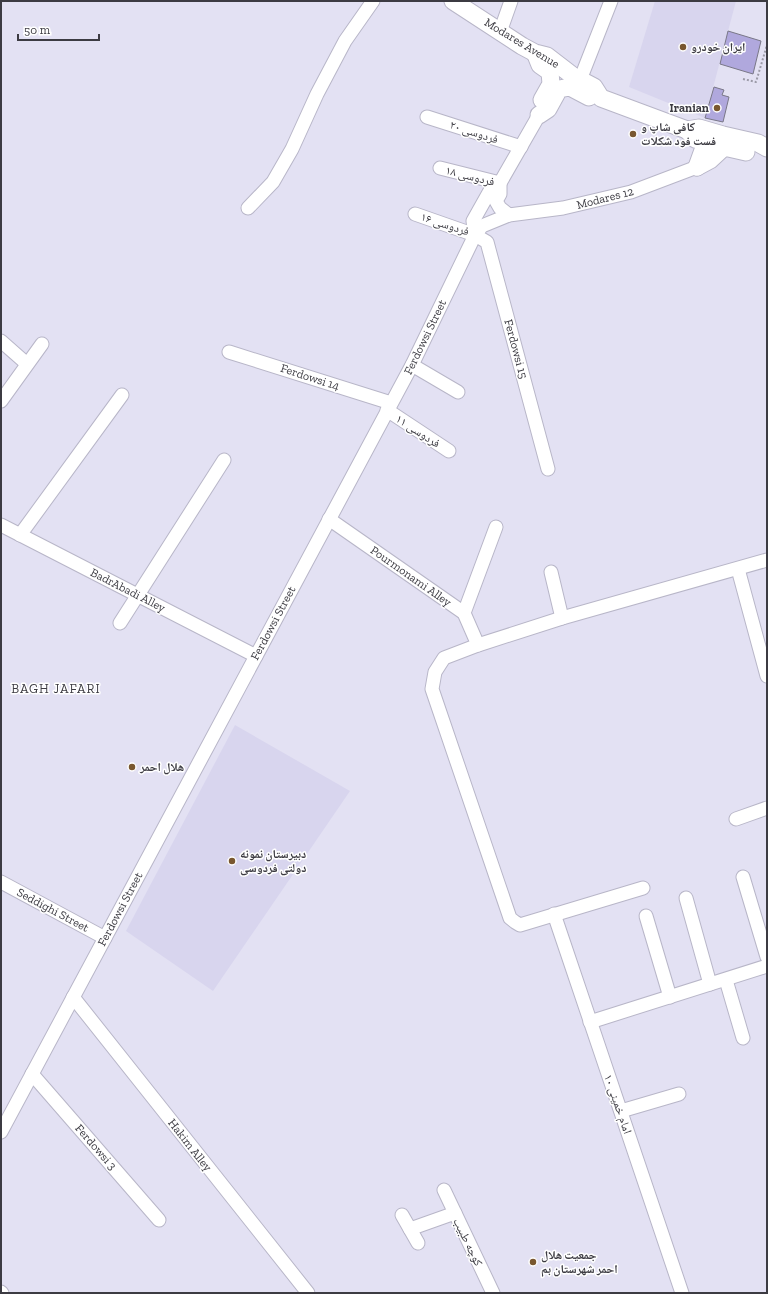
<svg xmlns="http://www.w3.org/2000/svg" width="768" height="1294" font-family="'Zilla Slab','Noto Naskh Arabic',serif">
<rect width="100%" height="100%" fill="#e3e1f3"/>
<g fill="#d8d5ee">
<polygon points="655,1 736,1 705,118 629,87"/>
<polygon points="235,725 350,791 213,991 126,931"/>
</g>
<g fill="#b0a8dd" stroke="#797787">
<polygon points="728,31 761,41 753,74 720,64"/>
<polygon points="714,87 724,90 722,95 729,97 723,122 705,118"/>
</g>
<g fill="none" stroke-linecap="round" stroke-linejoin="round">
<defs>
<g id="minor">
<polyline points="500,32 511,1"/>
<polyline points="580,80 611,1"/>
<polyline points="427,117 521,147"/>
<polyline points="440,168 500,183 500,194 496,201 500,208 509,215"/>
<polyline points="248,208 273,182 292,149 317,94 345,41 373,1"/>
<polyline points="415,214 475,235 487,242 548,469"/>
<polyline points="475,235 482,226 509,215 563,208 631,192 697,167"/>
<polyline points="1,341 27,364"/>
<polyline points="229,352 391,403"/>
<polyline points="412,365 458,392"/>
<polyline points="1,401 42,344"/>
<polyline points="387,410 449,451"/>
<polyline points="329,519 464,613 478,645"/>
<polyline points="1,525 256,656"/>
<polyline points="20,535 122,395"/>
<polyline points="738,569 767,676"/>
<polyline points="551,572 562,618"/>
<polyline points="464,613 496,527"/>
<polyline points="120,623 224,460"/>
<polyline points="736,819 767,808"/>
<polyline points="743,877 767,957"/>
<polyline points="1,882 105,938"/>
<polyline points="643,888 520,925 515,922 510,918 432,689 435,672 444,658 478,645 562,618 767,560"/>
<polyline points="686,898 710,984"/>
<polyline points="554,914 682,1293"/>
<polyline points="646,916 670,997"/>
<polyline points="726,980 743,1038"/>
<polyline points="73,997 308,1293"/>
<polyline points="590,1022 767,966"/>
<polyline points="32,1074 159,1220"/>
<polyline points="621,1111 679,1094"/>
<polyline points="1,1132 412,365 475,235 473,221 491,189 500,183 539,115"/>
<polyline points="444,1190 493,1293"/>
<polyline points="402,1215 418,1243"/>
<polyline points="410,1229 455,1213"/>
<polyline points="1,1292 2,1293"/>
</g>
<g id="major">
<polyline points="453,1 522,46 535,53 547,56 573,76 594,87 601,98 687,130 699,128 723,135 758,143 767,148"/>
<polyline points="536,55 540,65 550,72 551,84 542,100"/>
<polyline points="539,115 548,109 559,89 570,87 589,97"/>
<polyline points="688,131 695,139 706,142 697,167"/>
<polyline points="697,167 710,160 724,147 746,152"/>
</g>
</defs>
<use href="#minor" stroke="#b8b6c8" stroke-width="15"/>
<use href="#major" stroke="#b8b6c8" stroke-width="19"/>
<polyline stroke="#9b9aa7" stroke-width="2" stroke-dasharray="2 2" stroke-linecap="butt" points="743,79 756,82 767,45"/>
<use href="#minor" stroke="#fff" stroke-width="13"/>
<use href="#major" stroke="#fff" stroke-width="17"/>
</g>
<g fill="#79572f" stroke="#fff" stroke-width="1.5">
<circle cx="683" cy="47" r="4"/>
<circle cx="717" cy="108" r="4"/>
<circle cx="633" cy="134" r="4"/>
<circle cx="132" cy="767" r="4"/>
<circle cx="232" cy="861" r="4"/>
<circle cx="533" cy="1262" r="4"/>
</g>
<g text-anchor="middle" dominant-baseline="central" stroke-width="3" stroke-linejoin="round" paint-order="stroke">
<g font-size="12" fill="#3c3b42" stroke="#fff">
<text transform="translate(522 43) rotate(31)">Modares Avenue</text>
<text transform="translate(474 132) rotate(18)">فردوسی ۲۰</text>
<text transform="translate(470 176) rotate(14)">فردوسی ۱۸</text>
<text transform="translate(605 198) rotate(-14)">Modares 12</text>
<text transform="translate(445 224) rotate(18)">فردوسی ۱۶</text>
<text transform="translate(425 337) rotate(-64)">Ferdowsi Street</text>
<text transform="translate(516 349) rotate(75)">Ferdowsi 15</text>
<text transform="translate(310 377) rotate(18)">Ferdowsi 14</text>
<text transform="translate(418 431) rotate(33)">فردوسی ۱۱</text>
<text transform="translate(411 576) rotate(35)">Pourmonami Alley</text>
<text transform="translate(128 590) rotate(27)">BadrAbadi Alley</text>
<text transform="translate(273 623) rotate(-62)">Ferdowsi Street</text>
<text transform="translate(120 909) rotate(-62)">Ferdowsi Street</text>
<text transform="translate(53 910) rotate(28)">Seddighi Street</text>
<text transform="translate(618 1104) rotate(71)">امام خمینی ۱۰</text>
<text transform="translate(190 1145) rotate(52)">Hakim Alley</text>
<text transform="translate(96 1147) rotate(49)">Ferdowsi 3</text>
<text transform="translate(468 1242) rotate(64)">کوچه طبیب</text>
</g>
<g font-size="12" font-weight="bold" fill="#3c3b42" stroke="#fff" text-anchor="start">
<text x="691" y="47">ایران خودرو</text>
<text x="709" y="108" text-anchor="end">Iranian</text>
<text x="641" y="127">کافی شاپ و<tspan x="641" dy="14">فست فود شکلات</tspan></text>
<text x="140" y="767">هلال احمر</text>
<text x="240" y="854">دبیرستان نمونه<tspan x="240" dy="14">دولتی فردوسی</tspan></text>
<text x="541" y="1255">جمعیت هلال<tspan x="541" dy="14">احمر شهرستان بم</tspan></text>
</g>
<g font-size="13" letter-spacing="1" fill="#3c3b42" stroke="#fff">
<text x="56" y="688">BAGH JAFARI</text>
</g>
</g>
<rect width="768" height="1294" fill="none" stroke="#3c3b42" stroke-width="4"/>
<path d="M18 34v6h81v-6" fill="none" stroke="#3c3b42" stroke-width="2"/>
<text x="24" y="34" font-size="12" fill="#3c3b42" stroke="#ffffff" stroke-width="3" paint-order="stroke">50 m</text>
</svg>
